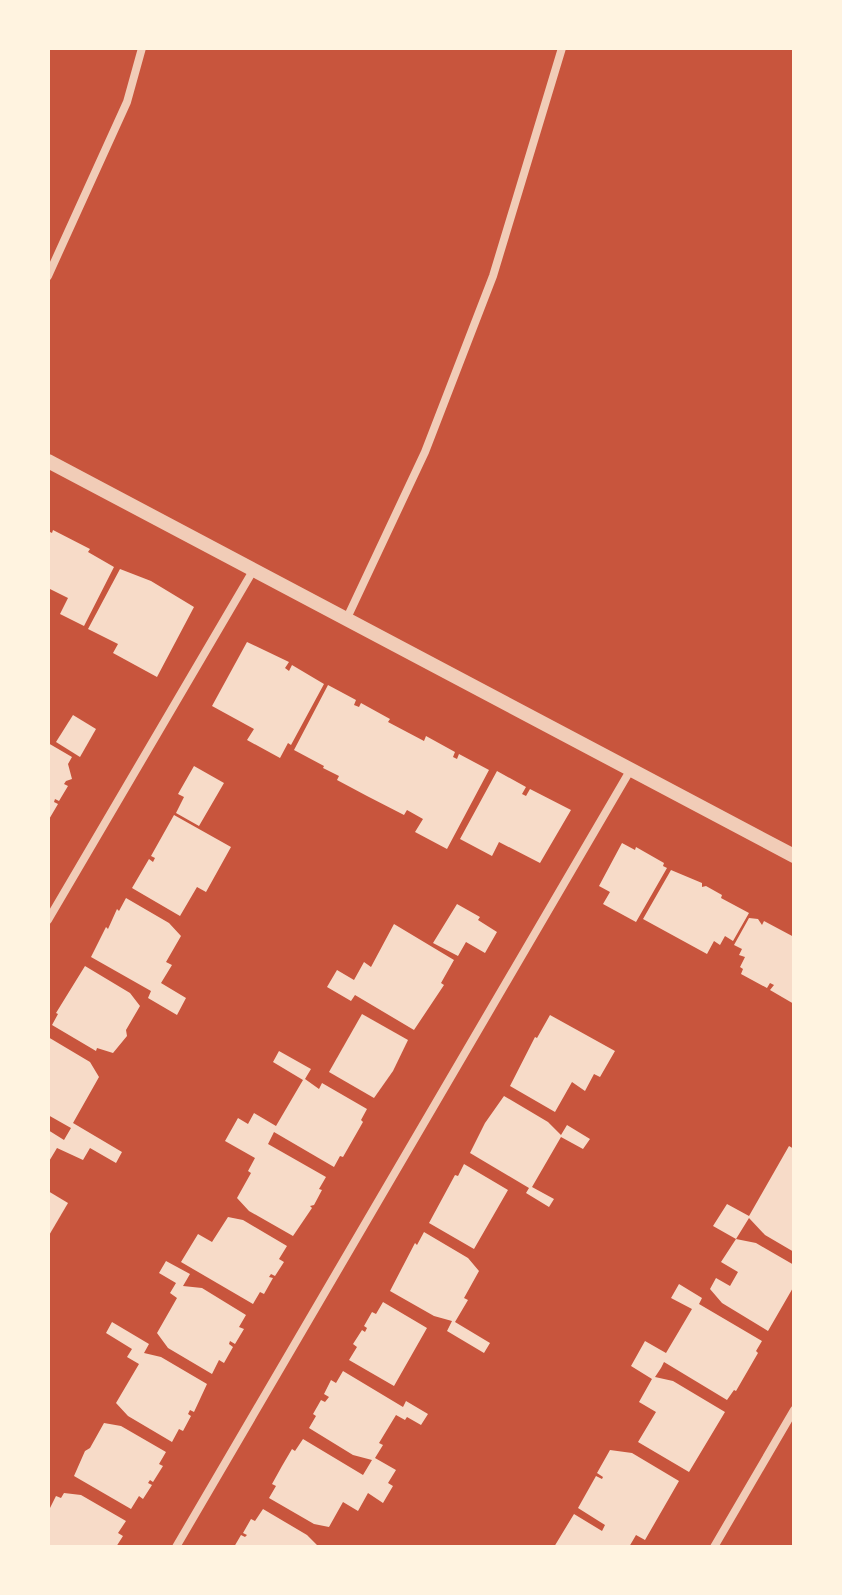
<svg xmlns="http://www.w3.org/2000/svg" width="842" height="1595" font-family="'DM Sans',sans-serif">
<rect width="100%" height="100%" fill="#c8553d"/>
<g fill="#f7dbc8">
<polygon points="53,530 90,549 88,552 114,567 84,626 60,614 68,598 48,588 48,531 52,533"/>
<polygon points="120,569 151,581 194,607 157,677 113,653 118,644 88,629"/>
<polygon points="247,642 289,662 285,668 289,671 292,665 324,684 291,745 288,743 280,758 247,740 254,729 212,706"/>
<polygon points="328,685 356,700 354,705 359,707 361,703 390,719 388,722 424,741 426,736 455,752 453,757 457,759 459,754 489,770 447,849 415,832 423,819 407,810 404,815 367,796 337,780 339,776 323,768 324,766 294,750"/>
<polygon points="73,715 96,729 80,757 56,742"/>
<polygon points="48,743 72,757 68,764 72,779 66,781 64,784 68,786 59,801 55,799 54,802 58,804 48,821"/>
<polygon points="194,766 224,783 199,826 176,813 184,797 178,794"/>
<polygon points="497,771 526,787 522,794 526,796 530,789 571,810 540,863 499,842 492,856 460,839"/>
<polygon points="174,815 231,847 206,892 197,887 180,916 132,888 149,859 153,862 155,858 151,856"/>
<polygon points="622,843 635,850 636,847 664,863 663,866 667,868 636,922 603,904 610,892 599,886"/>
<polygon points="671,870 702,883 702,887 706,886 722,895 721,898 749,913 733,941 725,936 720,945 714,941 707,954 643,919"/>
<polygon points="126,898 169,923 181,936 166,962 172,965 161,983 186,998 177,1015 148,998 151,991 91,957 106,927 108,929 117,909 119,911"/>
<polygon points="457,904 480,917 478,920 497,932 485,953 466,942 458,956 433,943"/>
<polygon points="749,918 758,919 762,925 764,921 794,937 792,943 794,944 794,1004 770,990 774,985 770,983 767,988 741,974 743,969 740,967 745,957 739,955 742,949 734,945"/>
<polygon points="394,924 454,960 441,983 444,985 414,1030 355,995 351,1001 327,987 337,970 354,980 364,962 371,967"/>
<polygon points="85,966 130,993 140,1006 126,1030 127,1036 113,1053 97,1048 96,1051 52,1025 58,1014 56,1013"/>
<polygon points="362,1014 408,1040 393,1071 374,1098 329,1072"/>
<polygon points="550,1015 615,1051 600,1077 594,1074 585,1091 572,1082 555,1112 510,1086 535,1037 537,1038"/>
<polygon points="48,1037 90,1062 99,1077 73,1123 122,1152 116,1163 90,1148 83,1160 57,1148 48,1163 48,1130 64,1140 71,1128 48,1115"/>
<polygon points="279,1051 311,1069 305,1079 319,1089 322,1083 367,1109 361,1120 363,1122 343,1157 340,1156 334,1167 274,1132 268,1144 326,1177 319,1189 322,1190 314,1205 310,1206 312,1208 293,1236 249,1211 237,1198 251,1173 248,1171 255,1158 225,1141 238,1118 248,1124 254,1113 276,1126 303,1080 273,1062"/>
<polygon points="504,1096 548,1122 561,1135 567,1125 590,1139 583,1149 561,1137 532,1187 554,1199 549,1207 526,1193 529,1188 470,1153 485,1123"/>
<polygon points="789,1146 794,1149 794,1252 765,1235 749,1218 736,1239 756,1243 794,1265 794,1286 768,1331 722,1303 710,1289 716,1278 730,1286 738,1272 721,1262 736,1239 713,1226 727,1204 749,1216"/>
<polygon points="464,1164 508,1190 474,1249 429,1223 455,1175 458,1176"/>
<polygon points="48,1191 68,1203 48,1237"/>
<polygon points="228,1217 243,1220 287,1246 279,1259 284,1262 275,1276 271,1274 269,1277 273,1278 264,1294 260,1292 253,1304 181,1262 198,1234 212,1242"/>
<polygon points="424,1232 468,1258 479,1271 464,1298 468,1300 455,1322 490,1343 484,1353 447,1331 452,1321 434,1316 390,1291 415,1243 417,1245"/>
<polygon points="166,1261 190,1274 183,1286 202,1288 246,1315 239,1327 244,1329 235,1344 230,1341 229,1344 233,1347 224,1363 219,1360 212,1374 168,1348 157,1333 177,1298 170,1293 176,1283 159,1273"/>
<polygon points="679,1284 702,1298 699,1304 762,1341 756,1351 758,1353 736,1391 734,1390 727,1400 664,1362 661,1368 655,1377 673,1381 725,1412 689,1472 638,1442 656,1412 639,1402 652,1379 631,1366 645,1341 666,1353 692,1309 671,1298"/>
<polygon points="383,1302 427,1328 394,1386 349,1360 357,1347 353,1344 362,1330 365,1332 367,1328 364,1326 372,1312 376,1314"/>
<polygon points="112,1322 149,1344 144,1353 161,1357 207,1384 194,1412 190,1410 188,1414 191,1416 183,1431 179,1429 172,1442 128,1416 116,1403 139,1364 127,1357 132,1349 106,1333"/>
<polygon points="343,1371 403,1407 406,1401 428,1414 421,1425 407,1417 405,1420 396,1415 379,1443 383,1445 375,1458 396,1470 388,1483 393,1486 383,1503 368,1493 358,1511 343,1502 329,1527 314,1524 269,1498 276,1486 272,1484 282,1466 292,1449 295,1451 303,1439 363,1475 372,1460 353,1455 309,1428 316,1416 313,1414 321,1400 325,1402 329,1397 324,1394 331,1380 336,1383"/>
<polygon points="104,1423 121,1426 166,1452 159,1464 163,1466 153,1482 150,1480 148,1483 152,1485 143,1499 139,1496 131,1509 74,1476 85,1451 90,1448"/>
<polygon points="610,1450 632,1453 679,1481 645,1540 636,1535 629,1547 554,1547 574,1514 602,1531 605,1525 578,1508 596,1476 602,1479 603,1477 597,1473"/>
<polygon points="64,1493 81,1495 126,1521 118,1533 123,1536 116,1547 48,1547 48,1512 56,1496 61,1498"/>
<polygon points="263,1509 307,1535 319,1547 234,1547 241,1535 245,1537 247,1535 243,1533 251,1519 255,1521"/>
</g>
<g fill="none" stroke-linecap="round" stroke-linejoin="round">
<g stroke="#f1ccb7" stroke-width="8">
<polyline points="48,276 127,102 142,48"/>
<polyline points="347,618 425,452 493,276 562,48"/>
<polyline points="48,920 254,569"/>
<polyline points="176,1547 631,769"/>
<polyline points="714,1547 794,1410"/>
</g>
<polyline stroke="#f1ccb7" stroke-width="14" points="48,461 794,856"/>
</g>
<rect width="842" height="1595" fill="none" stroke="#fff3e0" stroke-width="100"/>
</svg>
